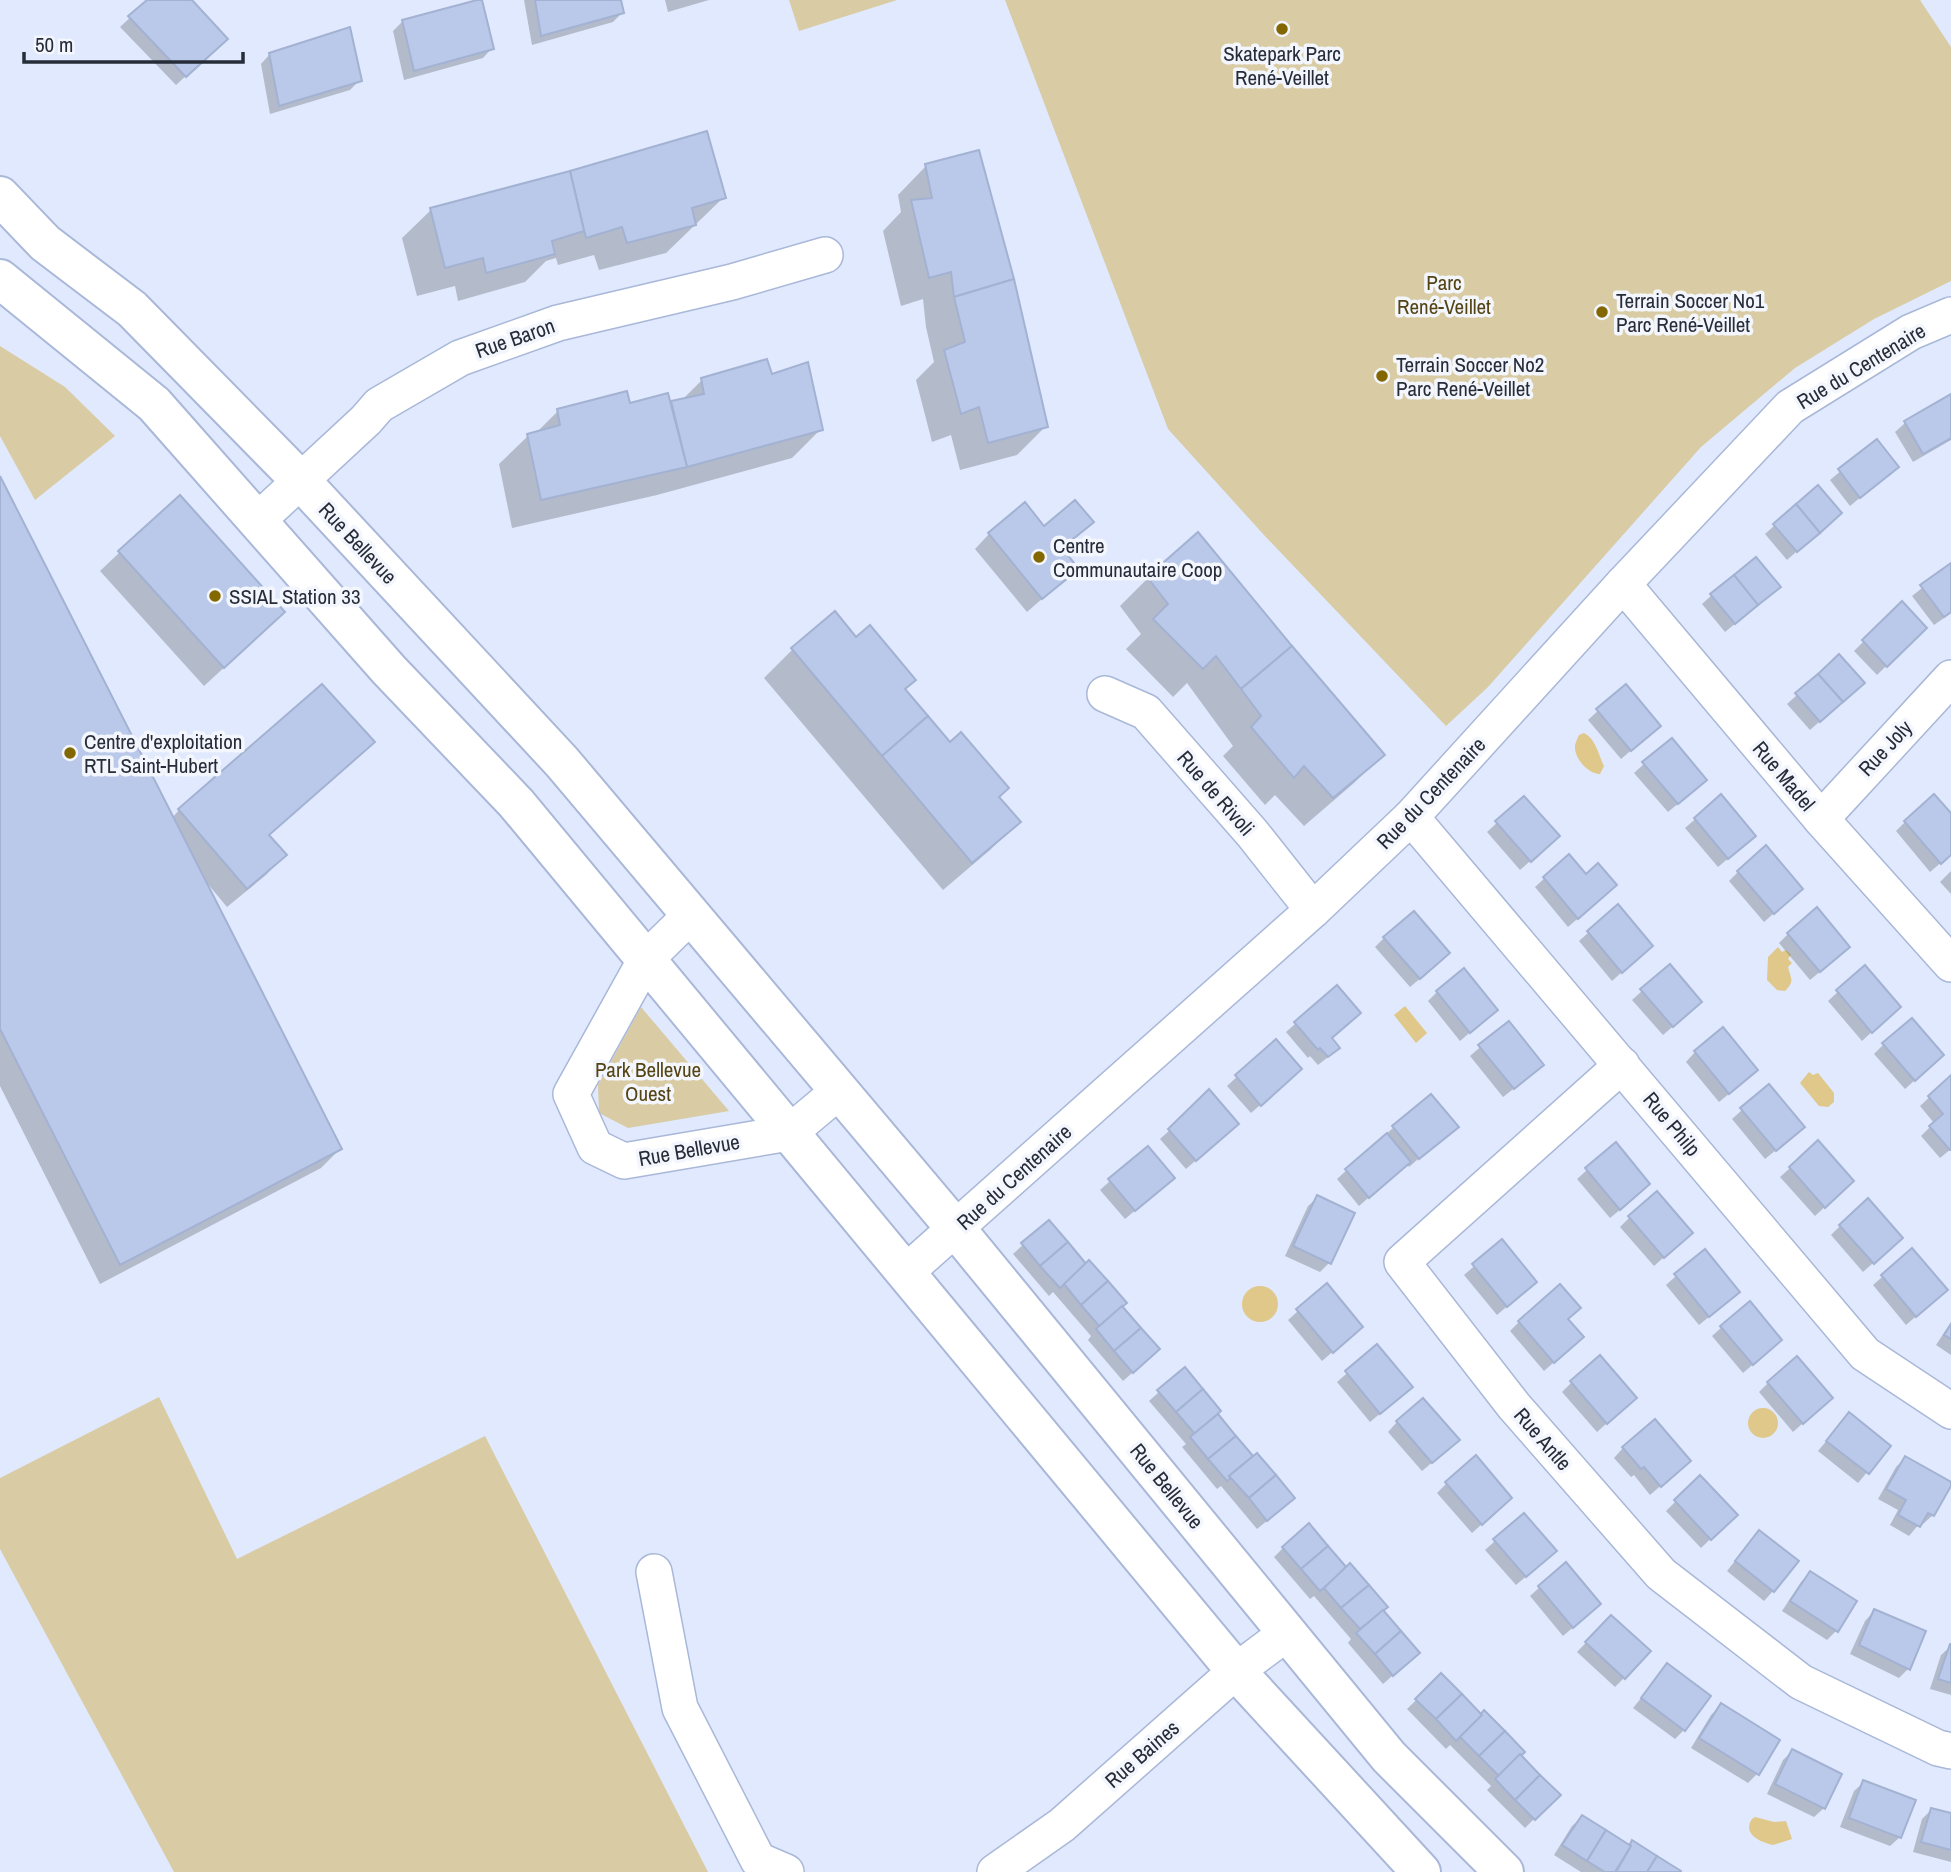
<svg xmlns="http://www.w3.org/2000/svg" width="1951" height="1872" font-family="'Archivo Narrow',sans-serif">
<rect width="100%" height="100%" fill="#e0e9fd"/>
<g fill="#d9cba3">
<polygon points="789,0 897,0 799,31"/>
<polygon points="1005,0 1920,0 1951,47 1951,281 1874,319 1795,368 1701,447 1488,687 1446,726 1264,535 1168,429"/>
<polygon points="0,346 65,387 115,436 35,500 0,436"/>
<polygon points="641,1007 729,1111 628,1128 599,1113 598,1085"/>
<polygon points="159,1397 237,1559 485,1436 708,1872 174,1872 0,1549 0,1478"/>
</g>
<g fill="#dfc88a">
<path d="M1584 733C1596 739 1598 754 1604 766L1600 774C1588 774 1574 758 1575 746 1575 744 1578 737 1579 735Z"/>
<path d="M1778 947 1782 952 1786 950 1791 955 1788 959 1792 963 1788 967C1791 979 1795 981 1785 991L1777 990 1767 980 1768 957Z"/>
<polygon points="1405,1006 1427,1033 1416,1043 1394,1015"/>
<polygon points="1809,1072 1813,1075 1818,1073 1834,1093 1834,1102 1828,1107 1819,1106 1800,1083"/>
<circle cx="1260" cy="1304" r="18"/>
<circle cx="1763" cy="1423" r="15"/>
<path d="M1755 1817 1774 1822 1786 1821 1792 1839 1773 1845C1760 1842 1742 1834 1752 1819Z"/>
</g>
<g fill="#0003">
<polygon points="149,0 190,0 216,48 176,85 120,27"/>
<polygon points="524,0 619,0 622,13 613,22 532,45"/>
<polygon points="665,0 709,0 668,12"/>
<polygon points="402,22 492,48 483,58 404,80 393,31"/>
<polygon points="270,54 360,80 350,90 270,114 261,64"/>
<polygon points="706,133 724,197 666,253 599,270 594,255 558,265 556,258 546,261 525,282 458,301 455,286 417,296 402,238 431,210"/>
<polygon points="926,166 1046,426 1017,455 960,470 951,435 932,442 916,380 934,362 926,327 923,299 901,306 883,231 901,212 898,195"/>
<polygon points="770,376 821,429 792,458 657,495 512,528 499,464 528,436 535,434 558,411 669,403 681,401 702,380"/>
<polygon points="1950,396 1951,440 1913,462 1895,432 1905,423"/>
<polygon points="1877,441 1897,467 1850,506 1830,480"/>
<polygon points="0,480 172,818 179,810 373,742 268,836 285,855 266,875 227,907 207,883 340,1149 321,1168 100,1284 0,1086"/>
<polygon points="1091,522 1060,549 1076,569 1027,612 975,549 989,534"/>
<polygon points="1830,522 1787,560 1765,534 1775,525"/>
<polygon points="120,552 264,631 204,686 100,571"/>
<polygon points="1951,565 1951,613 1934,625 1912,596"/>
<polygon points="1148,578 1383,754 1354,783 1304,826 1275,795 1265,805 1223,756 1233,746 1187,683 1173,697 1126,649 1141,634 1120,606"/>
<polygon points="1712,595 1769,596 1725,632 1702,604"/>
<polygon points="1902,603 1925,628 1877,675 1854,651"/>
<polygon points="834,614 1018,822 990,850 943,890 764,678 792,650"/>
<polygon points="1839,657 1853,692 1810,730 1787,704"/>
<polygon points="1625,686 1649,735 1621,759 1588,720"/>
<polygon points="1644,764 1696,789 1668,812 1634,773"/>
<polygon points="1721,797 1744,845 1718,867 1685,828"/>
<polygon points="1524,798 1548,845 1520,870 1487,832"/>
<polygon points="1951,816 1951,854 1930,872 1896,831 1905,822"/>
<polygon points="1569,856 1605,895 1568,927 1535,887"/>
<polygon points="1951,871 1951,894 1940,882"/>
<polygon points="1738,872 1791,898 1764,922 1729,881"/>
<polygon points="1617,907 1641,955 1612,981 1579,941"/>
<polygon points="1788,934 1839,956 1810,980 1779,943"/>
<polygon points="1384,938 1439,963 1410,987 1375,947"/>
<polygon points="1865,967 1889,1016 1862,1041 1828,1001"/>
<polygon points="1337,987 1328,1057 1318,1065 1310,1056 1308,1058 1286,1032"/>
<polygon points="1642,991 1691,1011 1663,1035 1632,1000"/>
<polygon points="1437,992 1496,1010 1460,1041 1428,1001"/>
<polygon points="1508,1023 1533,1074 1503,1097 1470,1056"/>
<polygon points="1276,1041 1291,1078 1251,1113 1227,1086"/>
<polygon points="1883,1045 1933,1064 1905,1089 1874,1054"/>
<polygon points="1695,1052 1747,1079 1719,1102 1686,1062"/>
<polygon points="1951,1077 1951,1149 1940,1158 1921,1136 1934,1123 1920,1106"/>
<polygon points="1769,1086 1793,1136 1765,1159 1732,1119"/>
<polygon points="1181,1120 1227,1133 1186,1169 1160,1139"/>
<polygon points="1394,1127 1449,1132 1409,1167 1407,1164 1359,1206 1337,1179"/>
<polygon points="1818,1143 1843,1190 1815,1216 1780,1177"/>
<polygon points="1615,1145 1639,1194 1610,1218 1577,1179"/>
<polygon points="1110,1181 1163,1187 1125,1219 1100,1190"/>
<polygon points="1318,1197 1329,1263 1320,1272 1285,1256 1308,1206"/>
<polygon points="1630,1217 1681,1242 1654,1266 1620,1227"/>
<polygon points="1048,1222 1121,1307 1148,1359 1123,1381 1088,1340 1091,1336 1053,1292 1049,1296 1013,1254"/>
<polygon points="1840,1226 1891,1247 1863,1272 1831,1235"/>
<polygon points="1502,1242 1525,1291 1497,1315 1464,1275"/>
<polygon points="1704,1251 1728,1301 1699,1325 1666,1285"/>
<polygon points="1912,1251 1936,1299 1906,1325 1873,1285"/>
<polygon points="1326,1286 1351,1336 1322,1361 1288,1320"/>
<polygon points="1567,1320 1572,1346 1544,1371 1510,1331 1519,1322"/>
<polygon points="1951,1322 1951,1355 1936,1345"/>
<polygon points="1722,1327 1771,1349 1743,1373 1712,1336"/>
<polygon points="1377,1347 1401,1396 1370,1422 1337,1382"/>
<polygon points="1572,1382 1625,1407 1597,1432 1562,1392"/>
<polygon points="1768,1383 1821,1407 1793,1432 1759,1392"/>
<polygon points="1159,1392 1215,1414 1253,1459 1284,1507 1257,1529 1221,1486 1217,1489 1182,1447 1186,1444 1149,1401"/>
<polygon points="1849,1414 1889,1446 1858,1483 1818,1451"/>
<polygon points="1397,1422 1448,1449 1422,1471 1388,1432"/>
<polygon points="1623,1448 1679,1470 1650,1495 1634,1475 1631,1477 1614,1458"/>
<polygon points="1905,1458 1933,1515 1923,1524 1920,1523 1909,1536 1890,1525 1898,1510 1878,1499 1896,1467"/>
<polygon points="1700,1477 1726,1524 1701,1548 1666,1511"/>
<polygon points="1446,1484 1501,1507 1472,1533 1437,1493"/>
<polygon points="1495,1541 1545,1560 1516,1585 1485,1550"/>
<polygon points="1750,1542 1773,1591 1764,1601 1727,1571"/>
<polygon points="1283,1548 1381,1611 1408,1662 1383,1684 1348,1643 1351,1639 1314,1596 1310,1599 1274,1557"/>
<polygon points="1565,1564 1590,1613 1563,1636 1530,1596"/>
<polygon points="1810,1573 1836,1631 1827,1640 1782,1611 1801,1582"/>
<polygon points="1874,1611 1908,1669 1899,1678 1850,1654 1865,1621"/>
<polygon points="1602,1626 1624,1678 1615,1687 1577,1652"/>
<polygon points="1951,1646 1951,1695 1930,1689 1941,1655"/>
<polygon points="1667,1666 1684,1730 1675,1739 1633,1708"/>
<polygon points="1441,1676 1558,1795 1525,1828 1487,1790 1491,1786 1450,1745 1446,1749 1407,1709"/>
<polygon points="1721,1705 1757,1774 1748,1783 1691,1748 1711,1715"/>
<polygon points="1792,1751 1824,1808 1814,1817 1767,1794 1783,1760"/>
<polygon points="1864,1782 1900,1837 1890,1846 1840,1827 1854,1791"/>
<polygon points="1931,1810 1951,1815 1951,1862 1913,1852 1922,1819"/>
<polygon points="1582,1817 1629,1846 1632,1842 1679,1872 1581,1872 1554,1855 1572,1826"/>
</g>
<g fill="#bac9e9" stroke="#a3b2d2" stroke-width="2">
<polygon points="147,0 192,0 228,39 186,77 128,16"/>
<polygon points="477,0 482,0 494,49 414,71 402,20"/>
<polygon points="535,0 621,0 624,13 541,36"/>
<polygon points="350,27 362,81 279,106 269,53"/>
<polygon points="707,131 726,198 692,208 696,225 627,243 622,227 586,238 570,171"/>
<polygon points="979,150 1014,279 954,297 951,272 929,278 911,200 932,198 925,164"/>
<polygon points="570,171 584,231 552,241 555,254 486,273 483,258 445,268 430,208"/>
<polygon points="1014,279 1048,427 988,443 979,407 961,414 944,350 965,342 954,297"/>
<polygon points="767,359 772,374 808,362 823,430 687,467 671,401 704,394 701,378"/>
<polygon points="627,391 630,403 668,393 687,467 541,500 527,434 560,425 557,409"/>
<polygon points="1951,394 1951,438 1923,454 1904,421"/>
<polygon points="1877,439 1899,467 1860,498 1838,469"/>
<polygon points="0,476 342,1149 120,1265 0,1029"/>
<polygon points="1818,485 1842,513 1820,533 1796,504"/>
<polygon points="180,495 285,612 224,668 118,551"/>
<polygon points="1075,500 1094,522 1062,548 1079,569 1042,599 988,533 1025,502 1044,526"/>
<polygon points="1796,504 1820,533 1797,552 1773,524"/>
<polygon points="1198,532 1292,646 1241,689 1216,656 1203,669 1153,619 1168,604 1147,577"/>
<polygon points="1756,557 1781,587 1758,605 1734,575"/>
<polygon points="1951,563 1951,612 1944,617 1920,585"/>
<polygon points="1734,575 1758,605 1735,624 1710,594"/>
<polygon points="1902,601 1927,628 1887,667 1862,640"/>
<polygon points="835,611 856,637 870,625 916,680 905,689 928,716 882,756 791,648"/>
<polygon points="1292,646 1385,755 1333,798 1304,766 1294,778 1251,727 1261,716 1241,689"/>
<polygon points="1839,654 1865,683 1843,702 1818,674"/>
<polygon points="1818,674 1843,702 1820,722 1795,693"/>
<polygon points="322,684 375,742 269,835 287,855 247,889 178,809"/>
<polygon points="1626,684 1661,726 1631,751 1596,709"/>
<polygon points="928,716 950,742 961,732 1009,788 999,797 1021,822 972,863 882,756"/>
<polygon points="1672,738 1707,780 1678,804 1642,762"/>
<polygon points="1721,794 1756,836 1728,859 1694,818"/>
<polygon points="1934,794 1951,813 1951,855 1941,864 1904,821"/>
<polygon points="1524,796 1560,836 1531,862 1495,821"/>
<polygon points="1766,845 1803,889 1774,914 1737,871"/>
<polygon points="1569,854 1586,874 1598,863 1617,885 1578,919 1543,877"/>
<polygon points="1618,904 1653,946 1622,973 1587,931"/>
<polygon points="1817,907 1850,947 1820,972 1787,933"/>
<polygon points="1414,911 1450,953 1420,979 1383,937"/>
<polygon points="1670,964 1702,1002 1673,1027 1640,989"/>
<polygon points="1865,965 1901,1007 1872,1033 1836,990"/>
<polygon points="1464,968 1498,1010 1470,1033 1436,991"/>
<polygon points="1337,985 1361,1013 1332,1038 1340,1048 1328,1057 1320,1048 1318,1050 1294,1022"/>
<polygon points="1912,1018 1944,1055 1915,1081 1882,1043"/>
<polygon points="1509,1021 1544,1065 1514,1089 1478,1045"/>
<polygon points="1723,1027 1758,1070 1729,1094 1694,1051"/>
<polygon points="1276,1039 1302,1069 1261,1106 1235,1075"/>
<polygon points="1951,1075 1951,1150 1950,1150 1929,1126 1943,1114 1928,1096"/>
<polygon points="1769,1084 1805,1127 1776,1151 1740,1108"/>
<polygon points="1209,1089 1239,1124 1196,1161 1168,1129"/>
<polygon points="1431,1094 1459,1127 1419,1159 1392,1126"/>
<polygon points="1387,1133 1411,1162 1369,1198 1345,1169"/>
<polygon points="1818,1140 1854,1181 1825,1208 1789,1167"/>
<polygon points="1616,1142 1650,1184 1620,1210 1585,1168"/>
<polygon points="1148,1146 1175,1178 1135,1211 1108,1179"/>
<polygon points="1657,1191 1693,1233 1664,1258 1628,1216"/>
<polygon points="1317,1195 1355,1213 1331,1264 1293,1246"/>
<polygon points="1868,1198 1903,1238 1874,1264 1839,1225"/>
<polygon points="1049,1220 1068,1242 1040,1266 1021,1243"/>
<polygon points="1502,1239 1537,1282 1507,1307 1472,1264"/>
<polygon points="1068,1242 1087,1265 1060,1288 1040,1266"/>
<polygon points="1912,1248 1948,1290 1916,1317 1881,1275"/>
<polygon points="1705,1249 1740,1292 1709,1317 1674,1274"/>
<polygon points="1089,1260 1108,1281 1081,1305 1064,1284"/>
<polygon points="1108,1281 1127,1303 1099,1326 1081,1305"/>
<polygon points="1327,1283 1363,1327 1333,1353 1296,1309"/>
<polygon points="1560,1284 1581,1308 1568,1319 1584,1337 1554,1363 1518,1321"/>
<polygon points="1750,1301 1782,1340 1753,1365 1720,1326"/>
<polygon points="1122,1306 1141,1328 1114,1351 1096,1329"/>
<polygon points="1951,1324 1951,1339 1944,1335"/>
<polygon points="1141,1328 1160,1349 1133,1373 1114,1351"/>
<polygon points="1377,1344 1413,1387 1380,1414 1345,1371"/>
<polygon points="1600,1355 1637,1398 1607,1424 1570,1381"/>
<polygon points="1797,1356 1833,1398 1803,1424 1767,1382"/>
<polygon points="1185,1367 1203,1389 1176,1412 1157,1390"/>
<polygon points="1203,1389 1221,1411 1195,1434 1176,1412"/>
<polygon points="1423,1398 1460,1440 1432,1463 1396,1421"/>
<polygon points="1849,1412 1891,1446 1869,1474 1826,1441"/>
<polygon points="1218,1414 1236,1436 1208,1459 1190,1437"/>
<polygon points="1655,1419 1691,1461 1661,1487 1644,1467 1641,1469 1622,1447"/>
<polygon points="1236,1436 1253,1456 1229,1476 1231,1478 1227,1481 1208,1459"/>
<polygon points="1257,1453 1276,1475 1249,1498 1229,1476"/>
<polygon points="1476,1455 1512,1498 1482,1525 1445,1482"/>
<polygon points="1905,1456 1951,1482 1951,1486 1934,1516 1928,1513 1920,1527 1898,1515 1906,1500 1886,1489"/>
<polygon points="1276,1475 1295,1498 1267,1521 1249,1498"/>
<polygon points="1700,1475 1738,1515 1711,1540 1674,1500"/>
<polygon points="1524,1513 1557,1551 1526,1577 1493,1539"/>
<polygon points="1309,1523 1328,1546 1301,1569 1282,1547"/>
<polygon points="1759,1530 1799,1561 1774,1592 1735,1561"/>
<polygon points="1328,1546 1347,1568 1320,1591 1301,1569"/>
<polygon points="1566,1562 1601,1604 1573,1628 1538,1586"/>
<polygon points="1350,1563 1369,1585 1341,1608 1324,1588"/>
<polygon points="1810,1571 1857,1601 1838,1632 1790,1601"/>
<polygon points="1369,1585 1388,1607 1360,1629 1341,1608"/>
<polygon points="1874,1609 1926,1631 1910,1670 1859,1645"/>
<polygon points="1383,1610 1401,1631 1375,1654 1356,1633"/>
<polygon points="1611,1615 1651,1651 1625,1679 1585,1642"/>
<polygon points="1401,1631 1420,1653 1393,1676 1375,1654"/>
<polygon points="1950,1644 1951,1644 1951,1683 1938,1679"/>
<polygon points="1667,1663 1711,1696 1685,1731 1641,1698"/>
<polygon points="1441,1673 1462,1694 1436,1719 1415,1699"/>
<polygon points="1462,1694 1482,1715 1456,1741 1436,1719"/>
<polygon points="1721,1703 1780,1740 1759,1775 1699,1738"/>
<polygon points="1484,1710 1505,1731 1479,1756 1460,1737 1482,1715 1481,1714"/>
<polygon points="1505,1731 1525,1752 1499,1776 1479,1756"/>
<polygon points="1792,1749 1842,1774 1825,1809 1775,1784"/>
<polygon points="1520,1754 1540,1775 1515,1800 1495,1779"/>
<polygon points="1540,1775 1561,1795 1535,1820 1515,1800"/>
<polygon points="1863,1780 1916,1800 1901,1838 1849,1818"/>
<polygon points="1931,1808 1951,1813 1951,1850 1921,1842"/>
<polygon points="1582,1815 1606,1830 1587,1861 1562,1845"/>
<polygon points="1606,1830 1631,1846 1615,1872 1605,1872 1587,1861"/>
<polygon points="1632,1840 1657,1856 1647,1872 1616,1872 1631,1846 1630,1844"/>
<polygon points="1657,1856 1681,1871 1681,1872 1647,1872"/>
</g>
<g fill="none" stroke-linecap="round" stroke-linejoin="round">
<defs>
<g id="street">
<polyline points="257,521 366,420 379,405 460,358 558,323 732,282 825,255"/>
<polyline points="1623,584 1821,819 1951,964"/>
<polyline points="1105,694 1146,712 1252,833 1313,910"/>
<polyline points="1411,817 1865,1354 1951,1411"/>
<polyline points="1821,819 1951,678"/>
<polyline points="691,915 646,959 571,1094 595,1147 624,1161 789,1133 839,1091"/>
<polyline points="1622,1065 1402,1262 1514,1406 1661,1574 1801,1682 1938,1748 1951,1751"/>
<polyline points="905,1273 1313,910 1411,817 1623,584 1790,407 1911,332 1951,315"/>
<polyline points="654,1572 680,1708 758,1860 786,1872"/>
<polyline points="995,1872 1062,1825 1236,1671 1287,1633"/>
</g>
<g id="secondary">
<polyline points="0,196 45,243 132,309 300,480 562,762 956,1229 1389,1757 1504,1872"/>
<polyline points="0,279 154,404 389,670 516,803 1236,1671 1421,1872"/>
</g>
</defs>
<use href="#street" stroke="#a9b8d8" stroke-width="38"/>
<use href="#secondary" stroke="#a9b8d8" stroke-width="42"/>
<use href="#street" stroke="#fff" stroke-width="35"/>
<use href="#secondary" stroke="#fff" stroke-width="38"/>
</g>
<g fill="#836700" stroke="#f3f6fd" stroke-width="2.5">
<circle cx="1282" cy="29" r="7"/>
<circle cx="1602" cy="312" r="7"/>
<circle cx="1382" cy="376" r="7"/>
<circle cx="1039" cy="557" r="7"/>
<circle cx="215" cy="596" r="7"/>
<circle cx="70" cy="753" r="7"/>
</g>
<g text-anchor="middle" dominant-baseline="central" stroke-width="7" stroke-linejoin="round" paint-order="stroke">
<g font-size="21" fill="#262c38" stroke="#f3f6fd" text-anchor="start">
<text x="1282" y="53" text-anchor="middle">Skatepark Parc<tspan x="1282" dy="24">René-Veillet</tspan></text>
<text x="1616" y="300">Terrain Soccer No1<tspan x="1616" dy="24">Parc René-Veillet</tspan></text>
<text x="1396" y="364">Terrain Soccer No2<tspan x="1396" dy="24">Parc René-Veillet</tspan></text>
<text x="1053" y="545">Centre<tspan x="1053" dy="24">Communautaire Coop</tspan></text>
<text x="229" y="596">SSIAL Station 33</text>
<text x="84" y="741">Centre d'exploitation<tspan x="84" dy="24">RTL Saint-Hubert</tspan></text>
</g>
<g font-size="21" fill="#544413" stroke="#f3f6fd">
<text x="1444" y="282">Parc<tspan x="1444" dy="24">René-Veillet</tspan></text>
<text x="648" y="1069">Park Bellevue<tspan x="648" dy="24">Ouest</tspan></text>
</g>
<g font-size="21" fill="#262c38" stroke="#f3f6fd">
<text transform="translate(515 338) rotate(-19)">Rue Baron</text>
<text transform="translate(1861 366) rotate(-31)">Rue du Centenaire</text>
<text transform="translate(358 543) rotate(47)">Rue Bellevue</text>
<text transform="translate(1885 748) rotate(-47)">Rue Joly</text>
<text transform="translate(1784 776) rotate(50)">Rue Madel</text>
<text transform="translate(1216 793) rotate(49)">Rue de Rivoli</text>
<text transform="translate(1431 793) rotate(-46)">Rue du Centenaire</text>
<text transform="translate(1672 1124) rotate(50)">Rue Philp</text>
<text transform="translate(689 1150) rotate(-10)">Rue Bellevue</text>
<text transform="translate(1014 1177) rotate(-42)">Rue du Centenaire</text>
<text transform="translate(1543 1439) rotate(49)">Rue Antle</text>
<text transform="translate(1167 1486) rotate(51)">Rue Bellevue</text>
<text transform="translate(1142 1754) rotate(-41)">Rue Baines</text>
</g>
</g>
<path d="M24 52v10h219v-10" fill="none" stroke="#262c38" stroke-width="3.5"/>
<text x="35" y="52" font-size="21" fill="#262c38" stroke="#f3f6fd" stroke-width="5" paint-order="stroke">50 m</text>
</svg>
